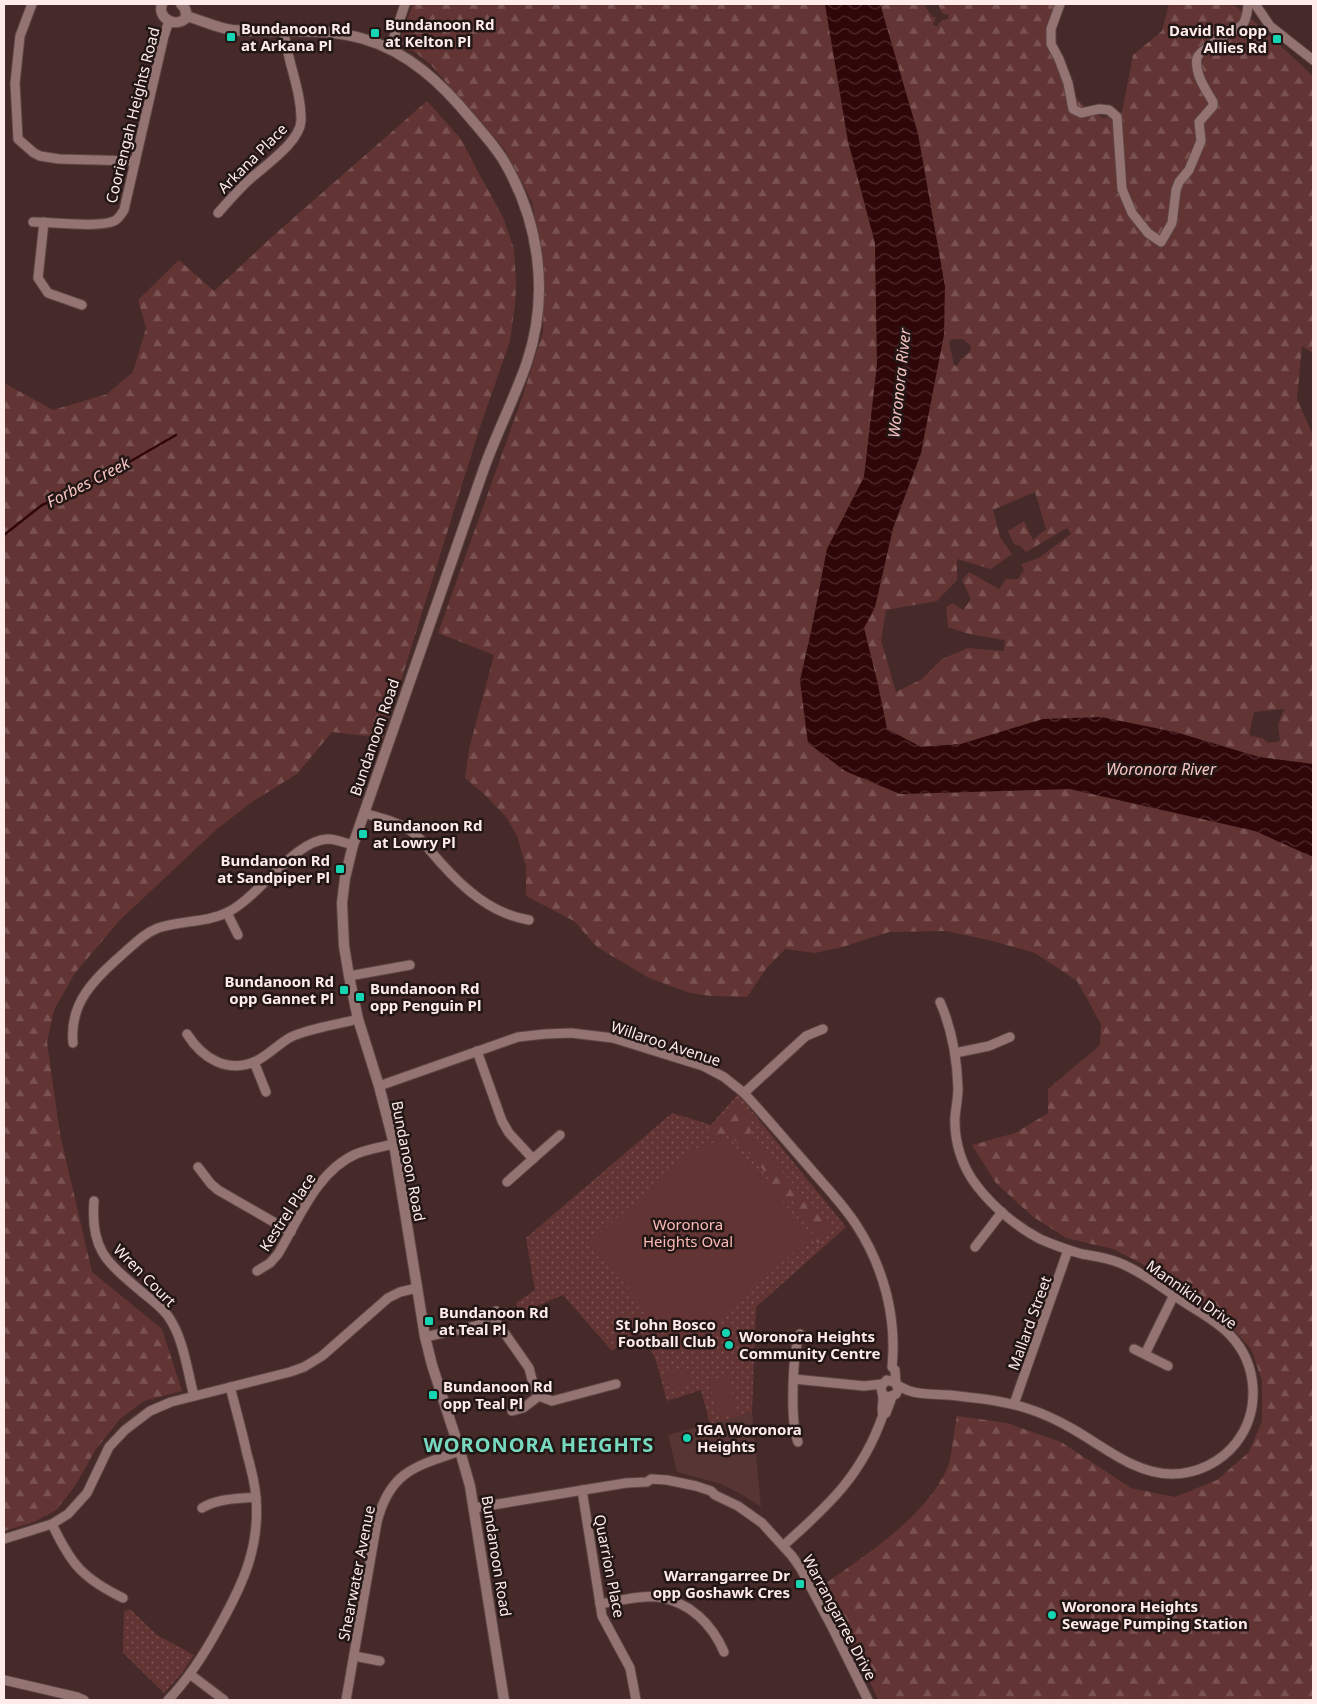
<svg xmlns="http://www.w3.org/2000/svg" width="1317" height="1704" font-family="'Noto Sans',sans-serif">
<defs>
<pattern id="green-dots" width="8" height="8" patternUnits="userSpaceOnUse" patternTransform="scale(1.25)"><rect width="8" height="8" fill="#623433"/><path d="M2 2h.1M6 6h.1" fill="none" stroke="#7a5251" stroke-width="1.8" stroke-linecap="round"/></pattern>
<pattern id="forest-firs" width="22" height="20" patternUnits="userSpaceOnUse" patternTransform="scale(1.25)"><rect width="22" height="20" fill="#623433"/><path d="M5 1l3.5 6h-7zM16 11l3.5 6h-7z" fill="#7a5251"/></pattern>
<pattern id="water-waves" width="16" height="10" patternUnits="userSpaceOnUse" patternTransform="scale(1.25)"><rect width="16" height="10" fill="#300709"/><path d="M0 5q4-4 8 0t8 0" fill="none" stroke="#4f2b2d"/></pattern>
</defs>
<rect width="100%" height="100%" fill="#452a29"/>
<polygon fill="#563534" points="752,1412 761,1507 741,1494 721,1484 677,1472 668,1435"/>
<g fill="url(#green-dots)">
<path d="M738 1094 846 1227 756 1307 752 1412 710 1424 701 1390 667 1401C661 1380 655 1346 639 1332L612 1351 563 1295 520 1313 516 1303 535 1290 526 1238 672 1113 711 1125Z"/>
<polygon points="130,1609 157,1635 194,1655 182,1673 164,1693 123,1653 124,1611"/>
</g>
<g fill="url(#forest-firs)" fill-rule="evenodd">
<path d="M413 4H825L848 141 875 243 877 365 864 477 827 549 812 627 800 681 900 794 1070 789 1255 831 1313 857V1700L878 1699 823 1585C865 1556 926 1516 947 1469 952 1458 954 1429 957 1416L1007 1423 1061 1442 1131 1488 1175 1497 1217 1480 1249 1452 1262 1421V1380L1251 1349 1220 1315 1197 1298 1152 1269 1113 1249 1066 1238 1032 1216 996 1183 972 1145 1015 1133 1048 1113V1089L1100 1045 1101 1024 1077 981 1035 953 988 940 946 931 889 932 843 947 815 953 785 949 766 969 747 997 711 996 690 993 649 978 597 947 574 921 526 896V867L517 836 506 817 484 794 465 778 469 749 494 655 438 633 523 395 543 332 544 265 532 202 505 150 431 65 415 52 403 47 400 40Z"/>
<path d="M880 4H924L932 17H936L933 25 937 26 942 20 948 19 949 15 942 13 938 4H1065L1047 30 1053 56 1079 102 1103 118 1122 112 1133 55 1162 31 1169 4H1233L1256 23 1313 76V353L1302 346 1297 399 1313 435V764L1259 757 1175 732 1043 719 961 744 921 747 887 729 878 685 864 628 875 607 893 528 921 453 945 287 918 134ZM952 339H963L971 346 970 352 961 359 957 366 954 365 949 342ZM1035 492 1046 529 1033 540 1024 521 1008 531 1014 544 1020 546 1026 552 1067 528 1071 534 1039 558 1021 564 1024 570 1018 579H1006L999 589 969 572 962 580 971 599 963 610 953 603 946 607 948 627 969 634 1005 640 1004 651 968 648 942 659 922 679 896 692 881 640 886 610 937 601 957 580V559L991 569 1012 554 1000 537 993 510ZM1284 709 1278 725 1280 741 1268 743 1262 738 1249 735 1254 712Z"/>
<polygon points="427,101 461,139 477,170 503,217 514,249 516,283 515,305 510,341 480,427 383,738 332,732 297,774 252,802 216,830 120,920 75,973 54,1010 47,1042 60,1134 92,1272 162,1329 182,1391 144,1401 120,1419 96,1449 75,1486 56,1510 34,1522 4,1531 4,383 53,410 107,394 133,372 146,328 138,300 179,260 214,291 274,235"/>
<path d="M737 1098 752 1117 750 1139 753 1140 829 1223C828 1233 826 1239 817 1243L815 1235 794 1212 796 1205 793 1201 781 1198 756 1159 734 1140 731 1134 717 1140 709 1131Z"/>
</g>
<g fill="#623433">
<polygon points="727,1138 812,1236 683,1350 589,1244 692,1150"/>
<polygon points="686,1367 692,1384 670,1391 665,1374"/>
<polygon points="728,1376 738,1413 719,1418 709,1380"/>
</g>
<polygon fill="url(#water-waves)" points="825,4 880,4 918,134 945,287 944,335 921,453 893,528 875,607 864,628 878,685 887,729 921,747 961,744 1043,719 1101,717 1175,732 1259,757 1313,764 1313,857 1255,831 1070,789 900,794 845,771 808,743 800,681 812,627 827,549 864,477 877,365 875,243 848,141"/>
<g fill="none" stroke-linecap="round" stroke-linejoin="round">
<polyline stroke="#300709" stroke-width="2.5" points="4,535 42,505 91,484 176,435"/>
<defs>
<g id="minor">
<polyline points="32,4 20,36 15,83 18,139 34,153 40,156 59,159 135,161"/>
<path d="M1060 4 1051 29V44L1059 59 1068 83 1073 109 1081 113 1099 109 1109 110 1117 117 1122 189 1132 213 1148 233 1161 242 1172 223 1176 190 1179 182 1189 170 1201 141 1199 122 1213 106V102C1206 90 1194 73 1197 58 1198 52 1220 38 1226 34 1232 30 1239 29 1243 24 1247 18 1247 12 1248 5"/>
<polyline points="1255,4 1270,26 1313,60"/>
<polyline points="390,49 405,4"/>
<path d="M218 213C228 202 238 190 249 180 264 166 300 142 301 121 302 92 287 61 284 31"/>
<path d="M33 222C52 222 99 228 114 221 119 219 121 214 124 210L164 36 169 21"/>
<polyline points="44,222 38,278 48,293 82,305"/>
<path d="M364 813C380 818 398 822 411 831 422 839 431 852 440 862 464 889 492 914 529 920"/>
<polyline points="227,913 238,935"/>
<polyline points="349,976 410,965"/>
<path d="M187 1034C202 1058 227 1074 256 1061 269 1055 278 1044 291 1037 311 1028 336 1025 358 1019"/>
<path d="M73 1043C69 1001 96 978 125 952 135 943 145 933 158 928 181 920 207 923 228 912 259 897 294 840 328 839 336 839 345 843 353 845"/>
<polyline points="477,1051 502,1121 509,1133 533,1159"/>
<polyline points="955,1053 989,1046 1010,1037"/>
<polyline points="254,1062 266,1092"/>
<path d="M379 1086 518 1037 545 1034 571 1033 613 1038 703 1066 724 1077 744 1093C766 1117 787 1142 809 1167 825 1186 844 1205 857 1226 884 1268 897 1318 892 1367L895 1370 896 1383"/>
<polyline points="744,1093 806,1036 823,1029"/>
<polyline points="198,1167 211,1184 218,1190 291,1232"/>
<polyline points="507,1182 560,1135"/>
<path d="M94 1201C90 1251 108 1263 143 1293 152 1300 161 1307 168 1316 184 1339 187 1370 194 1396"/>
<polyline points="975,1247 1002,1212"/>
<path d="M257 1271 270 1263 278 1254C299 1219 317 1171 356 1154 368 1149 381 1147 394 1144"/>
<polyline points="492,1315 529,1368 534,1387 539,1396 552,1401 616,1384"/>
<polyline points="425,1337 476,1326 496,1311"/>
<polyline points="1134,1349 1168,1366"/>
<polyline points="1145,1354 1174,1295"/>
<polyline points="794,1379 864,1386 882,1384"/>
<path d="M897 1385C901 1387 906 1390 910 1391 920 1395 938 1394 949 1395 975 1398 1001 1400 1026 1408 1042 1413 1057 1420 1071 1428 1102 1445 1134 1474 1172 1474 1197 1474 1221 1462 1236 1443 1261 1411 1258 1364 1230 1335 1216 1320 1195 1310 1178 1298 1160 1286 1140 1271 1120 1263 1108 1258 1094 1256 1082 1254 1067 1250 1054 1245 1040 1239 1017 1227 993 1207 977 1186 962 1167 954 1142 955 1117 956 1107 958 1098 958 1088 957 1058 952 1029 940 1002"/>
<polyline points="1014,1404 1068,1250"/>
<polyline points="512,1411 523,1408 539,1396"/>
<path d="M883 1415C881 1410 883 1405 883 1399 883 1394 881 1391 881 1386L887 1380 896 1383 898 1390 896 1394 889 1397 883 1395"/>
<path d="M798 1442C790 1423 792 1353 800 1334"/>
<polyline points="582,1490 602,1616 630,1668 636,1700"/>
<path d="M202 1508C218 1498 238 1499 256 1497"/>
<polyline points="474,1508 626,1483 647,1482 651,1479 667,1480 696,1486 711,1491 715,1495 738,1506 762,1523 792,1556 801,1569 833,1629 868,1700"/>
<path d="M52 1524C71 1564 82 1578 123 1598"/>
<polyline points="4,1539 52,1524 68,1514 87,1493 109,1447 125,1430 150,1411 171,1402 290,1372 304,1367 322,1356 388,1298 400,1292 417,1288"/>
<path d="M784 1545C829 1505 862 1475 883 1415L886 1413 892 1397"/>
<path d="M600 1604C619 1601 639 1595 658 1597 690 1602 712 1624 724 1652"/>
<polyline points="354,1656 380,1661"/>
<polyline points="191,1675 224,1700"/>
<polyline points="4,1680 77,1697 84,1700"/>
<path d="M168 1700C190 1677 205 1653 220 1625 243 1584 260 1547 256 1498 255 1483 251 1468 247 1454 242 1431 236 1409 230 1387"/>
<path d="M346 1700 377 1522C390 1471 416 1466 460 1451"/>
</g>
<g id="tertiary">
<path d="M162 4C157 17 174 28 185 19 187 13 186 8 181 4"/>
<path d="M186 16C202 20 216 28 233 30 276 34 322 26 364 39 409 52 443 85 471 119 482 132 493 144 502 158 539 219 550 293 527 362 514 400 495 436 482 474L353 845 345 878 342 903 344 946 349 976 358 1019 379 1086 394 1144 425 1337 432 1365 460 1451 470 1486 504 1700"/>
</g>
</defs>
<use href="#minor" stroke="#5e4645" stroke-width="11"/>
<use href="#tertiary" stroke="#5e4645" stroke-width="12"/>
<use href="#minor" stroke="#947472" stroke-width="9"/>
<use href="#tertiary" stroke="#947472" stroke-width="10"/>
</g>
<g fill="#15d5b3" stroke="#231716" stroke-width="2">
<rect x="370" y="28" width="10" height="10" rx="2.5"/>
<rect x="226" y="32" width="10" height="10" rx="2.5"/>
<rect x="1272" y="34" width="10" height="10" rx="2.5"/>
<rect x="358" y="829" width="10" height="10" rx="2.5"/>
<rect x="335" y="864" width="10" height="10" rx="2.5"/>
<rect x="339" y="985" width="10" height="10" rx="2.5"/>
<rect x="355" y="992" width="10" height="10" rx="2.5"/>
<rect x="424" y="1316" width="10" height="10" rx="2.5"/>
<circle cx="726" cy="1333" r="5"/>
<circle cx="729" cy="1345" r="5"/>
<rect x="428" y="1390" width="10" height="10" rx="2.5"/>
<circle cx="687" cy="1438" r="5"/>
<rect x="795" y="1579" width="10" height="10" rx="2.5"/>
<circle cx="1052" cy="1615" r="5"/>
</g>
<g text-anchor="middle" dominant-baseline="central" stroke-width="5" stroke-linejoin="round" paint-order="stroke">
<g font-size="15" font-weight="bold" fill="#feebea" stroke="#231716" text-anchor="start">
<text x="385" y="24">Bundanoon Rd<tspan x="385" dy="17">at Kelton Pl</tspan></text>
<text x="241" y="28">Bundanoon Rd<tspan x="241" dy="17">at Arkana Pl</tspan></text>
<text x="1267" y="30" text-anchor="end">David Rd opp<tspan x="1267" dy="17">Allies Rd</tspan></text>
<text x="373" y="825">Bundanoon Rd<tspan x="373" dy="17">at Lowry Pl</tspan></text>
<text x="330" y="860" text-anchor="end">Bundanoon Rd<tspan x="330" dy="17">at Sandpiper Pl</tspan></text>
<text x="334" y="981" text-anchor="end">Bundanoon Rd<tspan x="334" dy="17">opp Gannet Pl</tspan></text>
<text x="370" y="988">Bundanoon Rd<tspan x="370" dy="17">opp Penguin Pl</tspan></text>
<text x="439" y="1312">Bundanoon Rd<tspan x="439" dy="17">at Teal Pl</tspan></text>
<text x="716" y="1324" text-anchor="end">St John Bosco<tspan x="716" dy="17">Football Club</tspan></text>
<text x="739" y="1336">Woronora Heights<tspan x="739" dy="17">Community Centre</tspan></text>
<text x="443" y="1386">Bundanoon Rd<tspan x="443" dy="17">opp Teal Pl</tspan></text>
<text x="697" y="1429">IGA Woronora<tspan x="697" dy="17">Heights</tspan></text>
<text x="790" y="1575" text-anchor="end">Warrangarree Dr<tspan x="790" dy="17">opp Goshawk Cres</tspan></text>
<text x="1062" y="1606">Woronora Heights<tspan x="1062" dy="17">Sewage Pumping Station</tspan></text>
</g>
<g font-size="15" fill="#feebea" stroke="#231716">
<text transform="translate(132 115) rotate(-76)">Cooriengah Heights Road</text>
<text transform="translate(252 158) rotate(-45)">Arkana Place</text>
<text transform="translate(374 737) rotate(-71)">Bundanoon Road</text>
<text transform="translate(666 1043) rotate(18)">Willaroo Avenue</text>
<text transform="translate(409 1161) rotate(79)">Bundanoon Road</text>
<text transform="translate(287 1212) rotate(-57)">Kestrel Place</text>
<text transform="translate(145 1275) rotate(45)">Wren Court</text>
<text transform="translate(1192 1294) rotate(35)">Mannikin Drive</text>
<text transform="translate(1029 1323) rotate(-70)">Mallard Street</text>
<text transform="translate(497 1556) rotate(81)">Bundanoon Road</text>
<text transform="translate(610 1566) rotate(79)">Quarrion Place</text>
<text transform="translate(356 1573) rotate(-79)">Shearwater Avenue</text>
<text transform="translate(840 1617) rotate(62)">Warrangarree Drive</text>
</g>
<g font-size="15" fill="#fdbbb7" stroke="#231716">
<text x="688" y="1224">Woronora<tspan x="688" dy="17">Heights Oval</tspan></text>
</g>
<g font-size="16" font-style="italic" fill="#f6c4c1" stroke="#231716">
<text transform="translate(899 383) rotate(-84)">Woronora River</text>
<text transform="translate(88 482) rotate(-27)">Forbes Creek</text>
<text x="1161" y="769">Woronora River</text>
</g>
<g font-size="20" font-weight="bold" letter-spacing="1" fill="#77d9c0" stroke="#231716">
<text x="539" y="1444">WORONORA HEIGHTS</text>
</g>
</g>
<rect width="1317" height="1704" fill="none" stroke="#feebea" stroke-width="10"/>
</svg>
